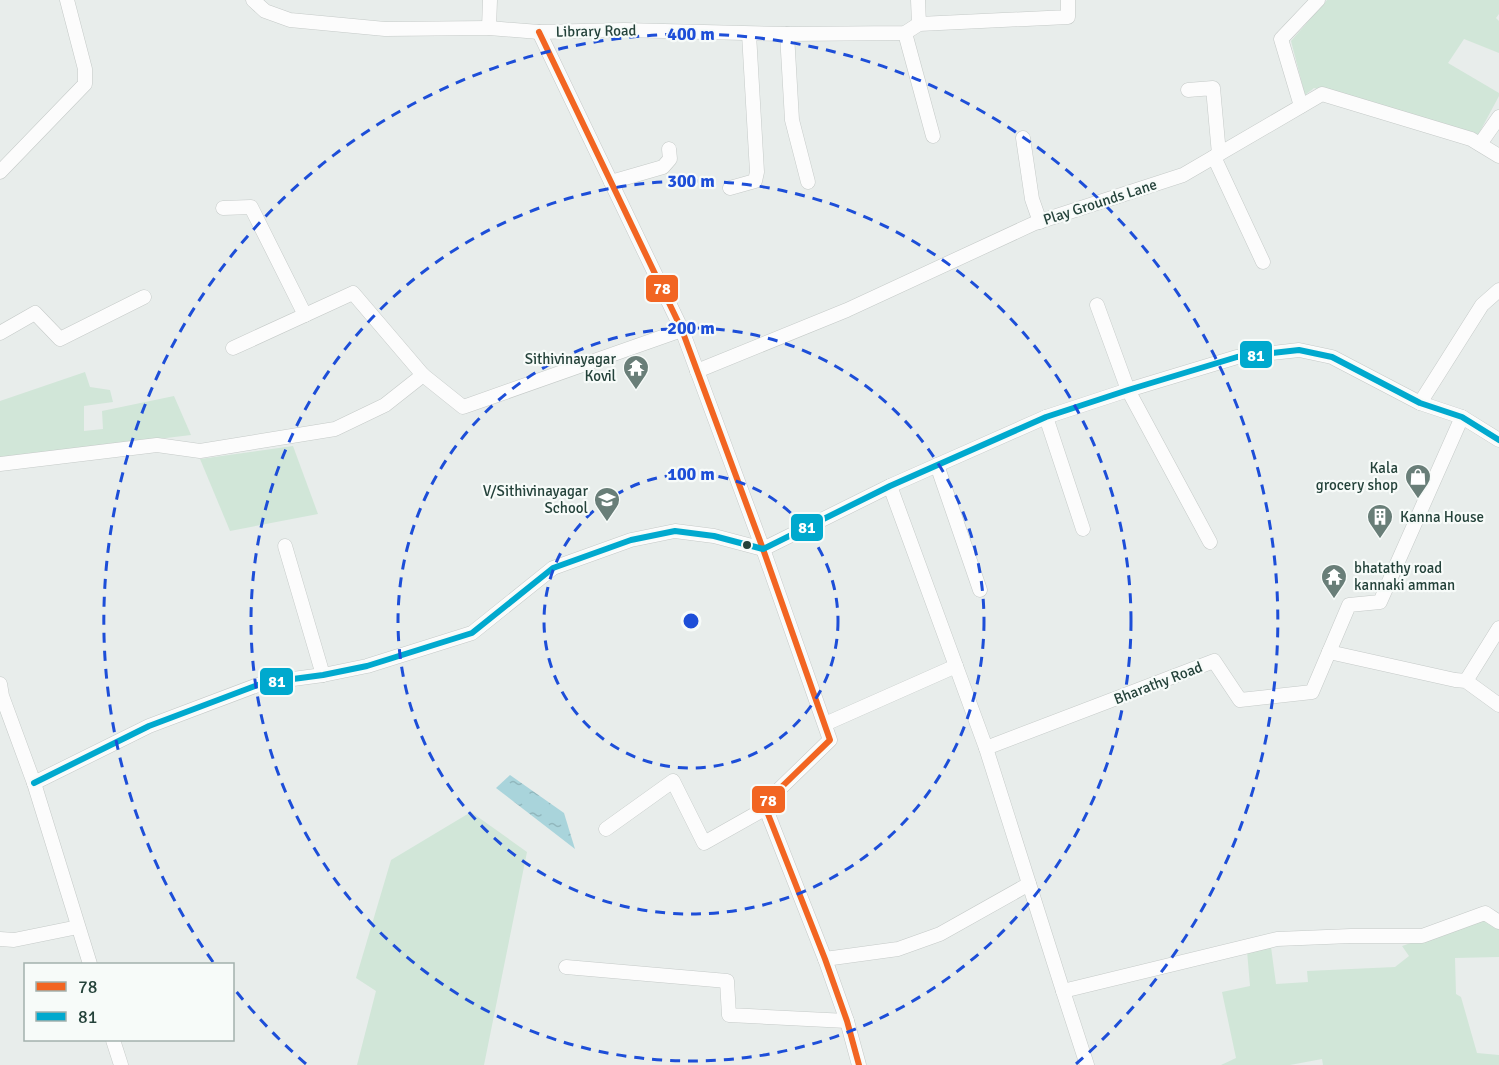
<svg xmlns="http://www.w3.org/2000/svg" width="1499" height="1065" font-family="Signika,sans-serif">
<defs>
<pattern id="water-ripples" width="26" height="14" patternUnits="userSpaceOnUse" patternTransform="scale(1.5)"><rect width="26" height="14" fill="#a9d4db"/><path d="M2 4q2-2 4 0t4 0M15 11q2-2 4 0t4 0" fill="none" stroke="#91b7bd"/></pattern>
</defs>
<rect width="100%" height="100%" fill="#e8edeb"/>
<g fill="#d1e6d8">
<polygon points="1327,0 1499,0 1499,14 1496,18 1499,21 1499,53 1464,39 1448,63 1499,93 1499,96 1478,135 1314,88 1305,95 1291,41"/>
<polygon points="85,372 90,387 110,390 113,402 84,406 84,431 103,429 102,411 174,396 191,435 0,458 0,401"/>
<polygon points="293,446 318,514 230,531 200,459"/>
<polygon points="471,812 527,852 484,1065 357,1065 376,991 356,978 391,860"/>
<polygon points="1485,918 1499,928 1499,957 1455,958 1456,994 1461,997 1477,1053 1499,1055 1499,1065 1323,1065 1322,1059 1290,1065 1221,1065 1236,1058 1222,992 1250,986 1247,951 1271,947 1276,984 1308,982 1307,971 1395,967 1409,956 1402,946"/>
</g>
<polygon fill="url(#water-ripples)" points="510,775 564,813 575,849 496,788"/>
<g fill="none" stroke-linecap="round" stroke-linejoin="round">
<defs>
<g id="minor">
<polyline points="253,0 265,11 290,20 385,29 489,28 539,32 624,30 787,34 905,33 919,24 1068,17 1068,0"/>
<polyline points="918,0 919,24"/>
<polyline points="489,28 490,0"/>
<polyline points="539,32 682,330 763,549 830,740 764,804 825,959 847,1021 859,1065"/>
<polyline points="905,33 933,136"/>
<polyline points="787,34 792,120 808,182"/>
<polyline points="1188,90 1213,88 1219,154"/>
<polyline points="1301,106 1281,39 1318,0"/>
<polyline points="1023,138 1032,199 1040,222"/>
<polyline points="1480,144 1499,117"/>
<polyline points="1214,157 1263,262"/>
<polyline points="0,172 85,84 85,69 67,0"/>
<polyline points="611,182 663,167 670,159 669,149"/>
<polyline points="730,188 755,181 757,172 749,34"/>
<polyline points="223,208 251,207 305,315"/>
<polyline points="1097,305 1128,390 1210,542"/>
<polyline points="0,333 35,313 60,339 144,297"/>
<polyline points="233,348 353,293 423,375"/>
<polyline points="697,371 847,310 1035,223 1183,175 1322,94 1471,139 1499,156"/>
<polyline points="1420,403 1482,305 1499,290"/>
<polyline points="1046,417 1083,529"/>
<polyline points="0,464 157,445 200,451 335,429 385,405 423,375 463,407 682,330"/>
<polyline points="937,465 980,590"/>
<polyline points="890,486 986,748 1063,991 1277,939 1351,936 1422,936 1485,913 1499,922"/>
<polyline points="285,546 323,675"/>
<polyline points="1329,652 1455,680 1466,681 1499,705"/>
<polyline points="1466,681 1499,628"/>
<polyline points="0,684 2,696 34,783 90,964"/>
<polyline points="825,724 956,666"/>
<polyline points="986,748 1214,661 1240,700 1312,692 1349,605 1380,602 1462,417"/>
<polyline points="34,783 149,726 263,683 323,675 367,666 472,633 553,568 631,540 675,531 714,536 763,549 890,486 1046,417 1128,390 1237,357 1299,350 1332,357 1420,403 1462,417 1499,440"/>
<polyline points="606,829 673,781 704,843 766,808"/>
<polyline points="0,939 14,940 78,927"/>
<polyline points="825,959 898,949 940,934 1029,884"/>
<polyline points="566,967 727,981 729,1015 847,1021"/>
<polyline points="1063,991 1087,1065"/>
<polyline points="113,1040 121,1065"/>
</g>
</defs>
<use href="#minor" stroke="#c5cac8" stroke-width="15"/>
<use href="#minor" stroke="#fcfcfc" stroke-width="14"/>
<defs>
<polyline id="bus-1" points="539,32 682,330 763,549 830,740 764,804 825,959 847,1021 859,1065"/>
<polyline id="bus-2" points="34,783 149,726 263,683 323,675 367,666 472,633 553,568 631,540 675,531 714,536 763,549 890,486 1046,417 1128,390 1237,357 1299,350 1332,357 1420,403 1462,417 1499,440"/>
</defs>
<use href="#bus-1" stroke="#f7fbf9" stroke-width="10"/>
<use href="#bus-2" stroke="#f7fbf9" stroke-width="10"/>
<use href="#bus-1" stroke="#f26522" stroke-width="6"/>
<use href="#bus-2" stroke="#00a9ce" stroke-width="6"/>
</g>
<g fill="none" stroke="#1d4ed8" stroke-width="3" stroke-dasharray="10 8">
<circle cx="691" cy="621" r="147"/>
<circle cx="691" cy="621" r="293"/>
<circle cx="691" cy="621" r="440"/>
<path d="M306 1064A587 587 0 0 1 235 990M213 962A587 587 0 1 1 1076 1064"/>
</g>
<defs>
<symbol id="temple-pin" viewBox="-11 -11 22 30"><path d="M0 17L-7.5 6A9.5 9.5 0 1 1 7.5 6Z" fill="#697e78" stroke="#f7fbf9"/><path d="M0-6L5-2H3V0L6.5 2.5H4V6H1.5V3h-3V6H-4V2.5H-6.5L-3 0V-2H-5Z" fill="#fff"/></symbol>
<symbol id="shop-pin" viewBox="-11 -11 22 30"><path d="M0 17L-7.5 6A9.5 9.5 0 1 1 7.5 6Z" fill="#697e78" stroke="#f7fbf9"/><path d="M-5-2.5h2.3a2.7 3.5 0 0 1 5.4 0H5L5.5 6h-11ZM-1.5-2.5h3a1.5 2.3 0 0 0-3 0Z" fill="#fff"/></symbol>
<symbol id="school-pin" viewBox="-11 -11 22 30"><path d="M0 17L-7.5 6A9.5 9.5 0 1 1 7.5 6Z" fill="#697e78" stroke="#f7fbf9"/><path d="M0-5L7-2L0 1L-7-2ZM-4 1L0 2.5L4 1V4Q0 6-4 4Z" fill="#fff"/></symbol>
<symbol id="building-pin" viewBox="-11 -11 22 30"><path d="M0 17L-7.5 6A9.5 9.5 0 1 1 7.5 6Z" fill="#697e78" stroke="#f7fbf9"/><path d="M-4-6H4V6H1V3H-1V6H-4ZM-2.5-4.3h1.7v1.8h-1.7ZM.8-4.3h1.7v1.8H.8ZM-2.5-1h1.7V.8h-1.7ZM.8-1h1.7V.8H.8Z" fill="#fff"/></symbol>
</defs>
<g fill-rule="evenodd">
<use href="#temple-pin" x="621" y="353" width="30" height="40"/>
<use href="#shop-pin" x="1403" y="462" width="30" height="40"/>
<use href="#school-pin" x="592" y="485" width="30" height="40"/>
<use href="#building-pin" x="1365" y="502" width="30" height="40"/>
<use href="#temple-pin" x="1319" y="562" width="30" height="40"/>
</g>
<circle fill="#24423a" stroke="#f7fbf9" stroke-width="2" cx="747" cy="545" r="5"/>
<g text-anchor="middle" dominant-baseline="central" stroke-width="4.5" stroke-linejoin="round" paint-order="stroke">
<g font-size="15" fill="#24423a" stroke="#f7fbf9">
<text transform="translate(596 31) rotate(-1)">Library Road</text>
<text transform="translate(1100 202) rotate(-18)">Play Grounds Lane</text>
<text transform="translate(1158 683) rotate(-21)">Bharathy Road</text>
</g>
<g font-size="15" fill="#24423a" stroke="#f7fbf9" text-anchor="end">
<text x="616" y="359">Sithivinayagar<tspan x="616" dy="17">Kovil</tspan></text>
<text x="1398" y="468">Kala<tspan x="1398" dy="17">grocery shop</tspan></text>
<text x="588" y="491">V/Sithivinayagar<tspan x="588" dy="17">School</tspan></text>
<text x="1400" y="517" text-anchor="start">Kanna House</text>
<text x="1354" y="568" text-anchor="start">bhatathy road<tspan x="1354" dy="17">kannaki amman</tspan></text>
</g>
</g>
<circle cx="691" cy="621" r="9" fill="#1d4ed8" stroke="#f7fbf9" stroke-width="3"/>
<g font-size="18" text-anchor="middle" font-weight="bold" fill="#1d4ed8" stroke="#f7fbf9" stroke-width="4.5" stroke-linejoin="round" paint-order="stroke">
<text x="691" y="40">400 m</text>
<text x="691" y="187">300 m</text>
<text x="691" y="334">200 m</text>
<text x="691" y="480">100 m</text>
</g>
<g stroke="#f7fbf9" stroke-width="2">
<rect x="645" y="274" width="34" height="29" rx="6" fill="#f26522"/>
<rect x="1239" y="340" width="34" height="29" rx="6" fill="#00a9ce"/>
<rect x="790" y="513" width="34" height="29" rx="6" fill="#00a9ce"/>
<rect x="259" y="667" width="35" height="29" rx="6" fill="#00a9ce"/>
<rect x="751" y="785" width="35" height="29" rx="6" fill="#f26522"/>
</g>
<g font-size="16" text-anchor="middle" font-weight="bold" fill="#fff">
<text x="662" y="294">78</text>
<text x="1256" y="361">81</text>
<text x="807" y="533">81</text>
<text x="277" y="687">81</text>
<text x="768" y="806">78</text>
</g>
<rect x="24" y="963" width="210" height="78" fill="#f7fbf9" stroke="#a3b1ad" stroke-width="1.5"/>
<rect x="36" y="982" width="30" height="9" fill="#f26522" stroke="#a3b1ad" stroke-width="1.5"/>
<text x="78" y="993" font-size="18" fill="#24423a">78</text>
<rect x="36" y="1012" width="30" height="9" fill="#00a9ce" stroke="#a3b1ad" stroke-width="1.5"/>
<text x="78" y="1023" font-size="18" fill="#24423a">81</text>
</svg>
